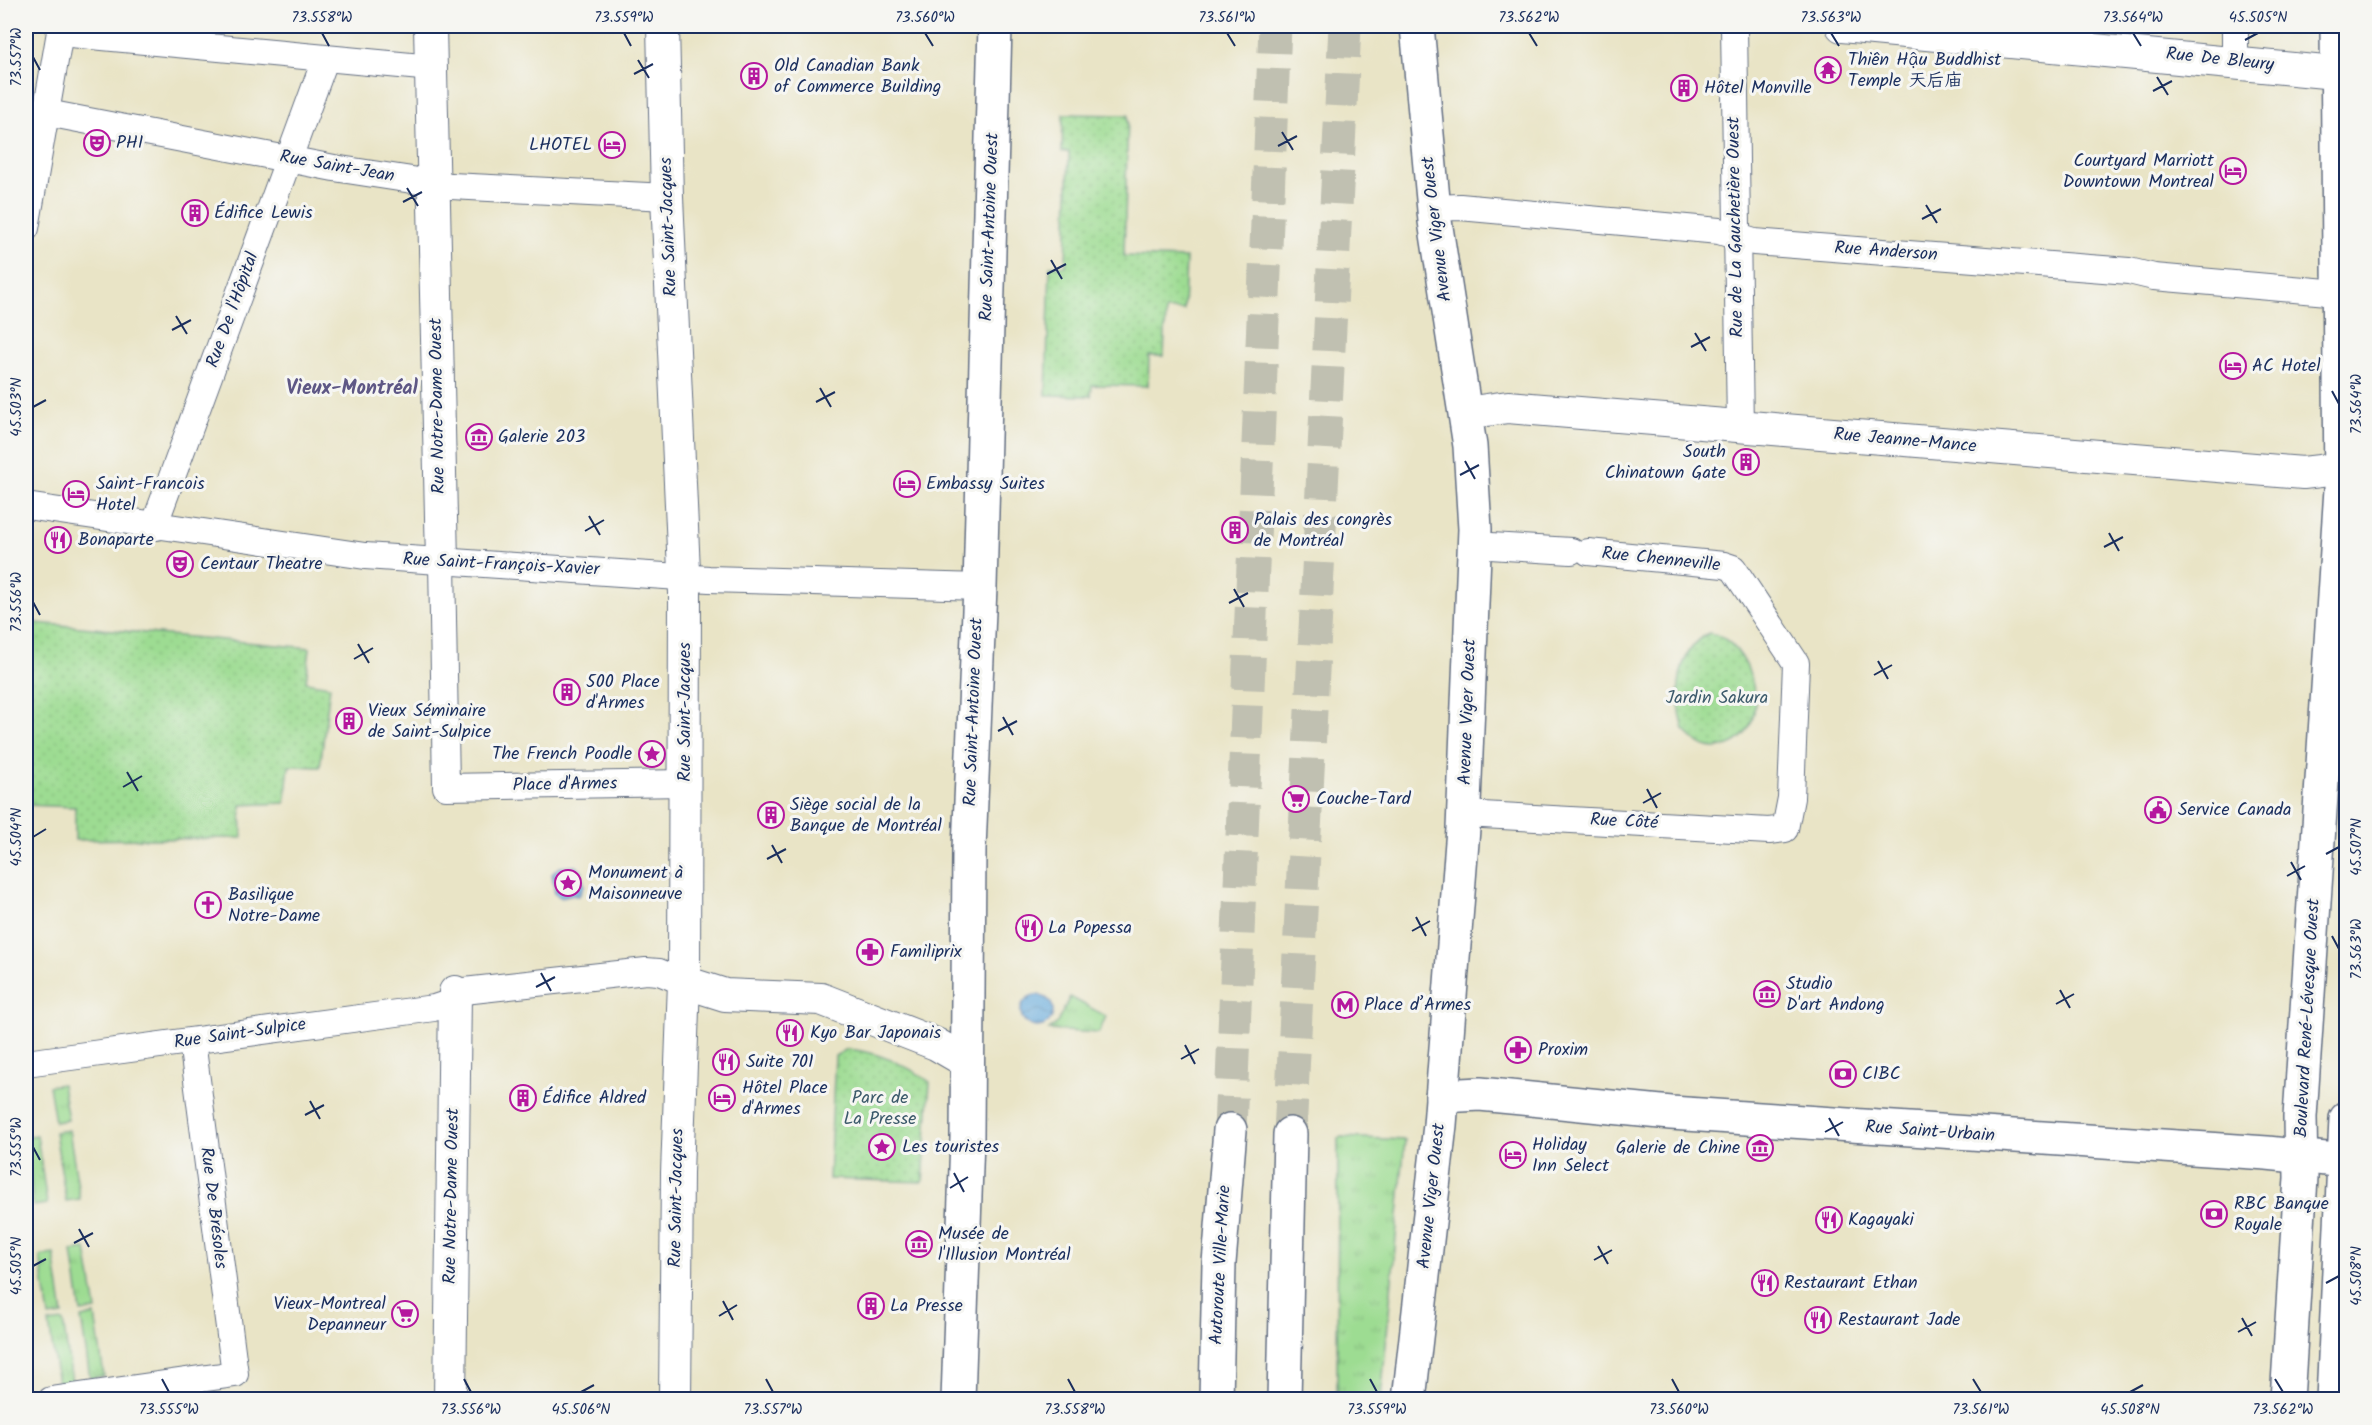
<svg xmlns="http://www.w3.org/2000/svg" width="2372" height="1425" font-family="Kalam,'LXGW WenKai TC',sans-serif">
<defs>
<pattern id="grass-tufts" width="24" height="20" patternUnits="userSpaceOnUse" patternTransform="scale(1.5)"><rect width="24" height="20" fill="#9ddc92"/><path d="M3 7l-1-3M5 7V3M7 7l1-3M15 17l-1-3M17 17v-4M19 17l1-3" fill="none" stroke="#87bd80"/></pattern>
<pattern id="park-dots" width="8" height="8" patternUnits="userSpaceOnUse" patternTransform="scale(1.5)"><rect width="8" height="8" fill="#9ddc92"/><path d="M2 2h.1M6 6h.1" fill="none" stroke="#87bd80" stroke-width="1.8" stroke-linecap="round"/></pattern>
<pattern id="water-waves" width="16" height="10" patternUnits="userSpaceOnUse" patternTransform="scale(1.5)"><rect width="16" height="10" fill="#67abdc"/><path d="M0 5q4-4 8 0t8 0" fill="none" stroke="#548cb6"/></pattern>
</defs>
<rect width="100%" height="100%" fill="#f6f6f2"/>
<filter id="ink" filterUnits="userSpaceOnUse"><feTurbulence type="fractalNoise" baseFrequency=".0167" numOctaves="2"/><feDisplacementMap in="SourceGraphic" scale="12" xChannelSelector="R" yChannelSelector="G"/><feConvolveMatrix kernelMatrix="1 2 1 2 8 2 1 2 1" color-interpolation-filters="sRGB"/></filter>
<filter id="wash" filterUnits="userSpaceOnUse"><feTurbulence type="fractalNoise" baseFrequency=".008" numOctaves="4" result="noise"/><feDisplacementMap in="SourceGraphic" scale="24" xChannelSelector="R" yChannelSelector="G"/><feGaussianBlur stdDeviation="1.35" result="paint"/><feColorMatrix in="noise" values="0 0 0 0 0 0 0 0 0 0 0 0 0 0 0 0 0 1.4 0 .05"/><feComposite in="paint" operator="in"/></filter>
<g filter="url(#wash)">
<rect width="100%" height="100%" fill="#e9e4c6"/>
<g fill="url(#grass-tufts)" stroke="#5c8678" stroke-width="1.5">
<polygon points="1070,997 1106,1016 1099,1033 1049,1030 1057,1023"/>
<polygon points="62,1084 68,1120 55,1122 49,1086"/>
<polygon points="69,1130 80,1199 66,1201 55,1132"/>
<polygon points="37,1135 47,1204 33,1206 26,1137"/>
<polygon points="1341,1137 1405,1140 1381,1399 1337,1399 1338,1138"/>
<polygon points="86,1249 96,1310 81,1312 72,1251"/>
<polygon points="54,1254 63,1315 49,1317 40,1256"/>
<polygon points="95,1315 104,1376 90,1378 81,1318"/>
<polygon points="63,1321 72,1382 58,1384 49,1323"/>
</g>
<g fill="url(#park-dots)" stroke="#5c8678" stroke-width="1.5">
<polygon points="1063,114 1128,115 1124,256 1186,258 1184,310 1166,310 1164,356 1149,356 1148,386 1092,385 1091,396 1046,395 1050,266 1066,266 1069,152 1062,152"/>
<polygon points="26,622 310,648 306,682 330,686 320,767 289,766 285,803 241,805 242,838 75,840 75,807 26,805"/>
<path d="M1709 633C1751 638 1777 727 1729 745 1710 753 1697 744 1684 730 1674 697 1675 652 1709 633Z"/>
<path d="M847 1049C876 1051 907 1065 930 1082L923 1182 829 1179 835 1056Z"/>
</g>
<g fill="url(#water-waves)" stroke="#416d9d" stroke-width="1.5">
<polygon points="559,867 575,866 582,871 584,886 579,896 568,895 562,898 555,894 552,874"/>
<circle cx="1037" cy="1011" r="16"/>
</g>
</g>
<g filter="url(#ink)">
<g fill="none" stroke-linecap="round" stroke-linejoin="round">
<g stroke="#c0c0b1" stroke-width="33" stroke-dasharray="33 16" stroke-linecap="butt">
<polyline points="1230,1130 1275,26"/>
<polyline points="1290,1134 1345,26"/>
</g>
<defs>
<g id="minor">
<polyline points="1734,26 1740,428"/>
<polyline points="60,33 432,68"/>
<polyline points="2235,62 2235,26"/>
<polyline points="47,113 334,168 451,186 667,197"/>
<polyline points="1434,208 1460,207 1719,231 1754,242 2129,271 2154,277 2339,293"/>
<polyline points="26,228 61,26"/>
<polyline points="26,506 365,556 709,579 980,587"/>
<polyline points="157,527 158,515 325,60"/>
<polyline points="1474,545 1571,551"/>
<polyline points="442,562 446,787 685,783"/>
<polyline points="1464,814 1769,831 1785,829 1791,798 1796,663 1733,568 1724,565 1588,552"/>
<polyline points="455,992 646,971 659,972 684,982"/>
<polyline points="26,1063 434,1008 455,1001"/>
<polyline points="51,1400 235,1374 192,1041"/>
</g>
<g id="tertiary">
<polyline points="430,26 442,562"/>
<polyline points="663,26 667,197 685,593 684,982 677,1173 675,1400"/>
<polyline points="1842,26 2346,74"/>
<polyline points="1465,413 1508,407 2303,473 2346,468"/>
<polyline points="684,982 725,995 821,999 936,1044 967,1062"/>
<polyline points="450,1400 455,992"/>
</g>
<g id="secondary">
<polyline points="1442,1096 1480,1094 1671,1113 2267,1153 2346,1161"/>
<polyline points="958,1400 967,1138 969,849 980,587 995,26"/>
<polyline points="1409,1400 1440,1125 1463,829 1475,529 1470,446 1435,221 1417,26"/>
<polyline points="2287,1400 2301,1178 2300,1117 2341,489 2337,26"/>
<polyline points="2333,1400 2346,1119"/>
</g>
<g id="trunk">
<polyline points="1216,1400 1219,1263 1230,1130"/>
<polyline points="1284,1400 1290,1134"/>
</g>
</defs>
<use href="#minor" stroke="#636e82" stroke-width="28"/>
<use href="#tertiary" stroke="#636e82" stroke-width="34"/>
<use href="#secondary" stroke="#636e82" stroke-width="36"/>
<use href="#trunk" stroke="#636e82" stroke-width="36"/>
<use href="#minor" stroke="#fff" stroke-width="26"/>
<use href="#tertiary" stroke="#fff" stroke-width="32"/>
<use href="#secondary" stroke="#fff" stroke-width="33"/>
<use href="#trunk" stroke="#fff" stroke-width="33"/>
</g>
</g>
<path fill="none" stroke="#1b2f5e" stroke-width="2" d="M322 33 329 46M624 33 631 46M925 33 933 46M1227 33 1235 46M1529 33 1537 46M1831 33 1839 46M2133 33 2141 46M2245 40 2258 33M33 57 40 70M638 60 649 78M634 74 653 64M2157 77 2168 95M2153 91 2172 81M1282 132 1293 150M1278 146 1297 136M407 188 418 206M403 202 422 192M1926 205 1937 223M1922 219 1941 209M1051 260 1062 279M1047 274 1066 264M176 316 187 334M172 330 191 320M1695 333 1706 351M1691 347 1710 337M820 388 831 407M2332 391 2339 404M816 402 835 392M33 407 46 400M1465 461 1475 479M1460 475 1479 465M589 516 600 535M585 531 604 520M2109 533 2119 551M2104 547 2123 537M1234 589 1244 607M33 602 40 615M1229 603 1248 593M358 644 369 663M354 659 373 648M1878 661 1888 679M1874 675 1892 665M1003 717 1013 735M998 731 1017 721M127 772 138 791M123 787 142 776M1647 789 1657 808M1643 803 1661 793M33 837 46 829M772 845 782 863M2326 854 2339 847M767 859 786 849M2291 862 2301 880M2287 876 2305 866M1416 917 1426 936M1412 931 1430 921M2332 936 2339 949M541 973 551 991M536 987 555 977M2060 990 2070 1008M2056 1004 2074 994M1185 1045 1195 1064M1181 1059 1199 1049M310 1101 320 1119M305 1115 324 1105M1829 1118 1839 1136M1825 1132 1843 1122M33 1147 40 1160M954 1173 964 1192M950 1188 968 1177M79 1229 89 1247M74 1243 93 1233M1598 1246 1608 1264M1594 1260 1612 1250M33 1266 46 1259M2326 1283 2339 1276M723 1301 733 1320M719 1316 737 1305M2242 1318 2252 1336M2238 1332 2256 1322M162 1379 169 1392M464 1379 471 1392M766 1379 773 1392M1068 1379 1075 1392M1370 1379 1377 1392M1672 1379 1679 1392M1973 1379 1981 1392M2275 1379 2283 1392M581 1392 594 1385M2130 1392 2143 1385"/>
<defs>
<symbol id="temple-ring" viewBox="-11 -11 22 22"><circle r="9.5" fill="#f6f6f2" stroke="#b5179e" stroke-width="1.5"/><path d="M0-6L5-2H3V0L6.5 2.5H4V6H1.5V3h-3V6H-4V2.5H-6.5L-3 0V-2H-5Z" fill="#b5179e"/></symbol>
<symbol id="building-ring" viewBox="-11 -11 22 22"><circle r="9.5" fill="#f6f6f2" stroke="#b5179e" stroke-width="1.5"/><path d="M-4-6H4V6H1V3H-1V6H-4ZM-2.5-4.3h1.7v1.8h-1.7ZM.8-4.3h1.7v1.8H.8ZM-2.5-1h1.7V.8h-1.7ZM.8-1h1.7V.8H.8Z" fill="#b5179e"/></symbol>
<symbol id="theatre-ring" viewBox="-11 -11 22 22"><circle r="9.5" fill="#f6f6f2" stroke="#b5179e" stroke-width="1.5"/><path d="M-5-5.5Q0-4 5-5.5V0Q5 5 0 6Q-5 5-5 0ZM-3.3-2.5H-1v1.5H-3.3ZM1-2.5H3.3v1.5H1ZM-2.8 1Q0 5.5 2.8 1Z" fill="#b5179e"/></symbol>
<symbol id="hotel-ring" viewBox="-11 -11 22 22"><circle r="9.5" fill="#f6f6f2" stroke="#b5179e" stroke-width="1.5"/><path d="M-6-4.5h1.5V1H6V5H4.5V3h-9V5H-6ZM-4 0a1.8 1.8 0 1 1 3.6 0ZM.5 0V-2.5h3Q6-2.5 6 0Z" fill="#b5179e"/></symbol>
<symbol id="museum-ring" viewBox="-11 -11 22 22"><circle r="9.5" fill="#f6f6f2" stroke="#b5179e" stroke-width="1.5"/><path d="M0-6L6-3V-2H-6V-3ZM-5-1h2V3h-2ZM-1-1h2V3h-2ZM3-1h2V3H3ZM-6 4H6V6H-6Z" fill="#b5179e"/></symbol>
<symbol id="restaurant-ring" viewBox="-11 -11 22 22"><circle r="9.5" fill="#f6f6f2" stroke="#b5179e" stroke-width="1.5"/><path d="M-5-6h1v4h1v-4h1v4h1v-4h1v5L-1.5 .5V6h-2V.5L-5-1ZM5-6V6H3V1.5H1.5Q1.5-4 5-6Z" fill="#b5179e"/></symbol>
<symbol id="sight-ring" viewBox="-11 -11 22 22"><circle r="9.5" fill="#f6f6f2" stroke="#b5179e" stroke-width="1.5"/><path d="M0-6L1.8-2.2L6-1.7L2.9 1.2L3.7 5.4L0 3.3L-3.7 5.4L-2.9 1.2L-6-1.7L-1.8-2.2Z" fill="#b5179e"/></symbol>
<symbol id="supermarket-ring" viewBox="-11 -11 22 22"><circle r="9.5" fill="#f6f6f2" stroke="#b5179e" stroke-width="1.5"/><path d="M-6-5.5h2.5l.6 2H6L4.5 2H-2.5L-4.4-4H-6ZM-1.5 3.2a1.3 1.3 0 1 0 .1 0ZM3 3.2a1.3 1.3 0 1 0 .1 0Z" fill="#b5179e"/></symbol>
<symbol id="civic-ring" viewBox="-11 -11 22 22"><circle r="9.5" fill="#f6f6f2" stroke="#b5179e" stroke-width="1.5"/><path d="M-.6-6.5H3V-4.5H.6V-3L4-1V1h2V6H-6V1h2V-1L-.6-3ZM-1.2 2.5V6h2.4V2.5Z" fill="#b5179e"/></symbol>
<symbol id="church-ring" viewBox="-11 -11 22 22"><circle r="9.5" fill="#f6f6f2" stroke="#b5179e" stroke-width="1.5"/><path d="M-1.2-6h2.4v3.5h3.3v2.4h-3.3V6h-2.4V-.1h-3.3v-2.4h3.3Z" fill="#b5179e"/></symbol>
<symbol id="pharmacy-ring" viewBox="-11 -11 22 22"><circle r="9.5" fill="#f6f6f2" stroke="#b5179e" stroke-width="1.5"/><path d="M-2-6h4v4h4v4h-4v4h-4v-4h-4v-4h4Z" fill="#b5179e"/></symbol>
<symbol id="metro-ring" viewBox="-11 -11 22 22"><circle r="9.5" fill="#f6f6f2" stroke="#b5179e" stroke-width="1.5"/><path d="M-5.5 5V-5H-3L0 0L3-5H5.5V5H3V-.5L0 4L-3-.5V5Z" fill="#b5179e"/></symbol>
<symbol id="bank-ring" viewBox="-11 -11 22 22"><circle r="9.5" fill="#f6f6f2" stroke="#b5179e" stroke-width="1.5"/><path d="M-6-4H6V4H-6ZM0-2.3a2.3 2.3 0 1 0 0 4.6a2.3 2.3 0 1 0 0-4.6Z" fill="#b5179e"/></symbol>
</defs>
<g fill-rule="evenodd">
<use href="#temple-ring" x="1813" y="55" width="30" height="30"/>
<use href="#building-ring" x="739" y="61" width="30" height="30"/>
<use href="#building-ring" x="1669" y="73" width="30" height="30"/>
<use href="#theatre-ring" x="82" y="128" width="30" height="30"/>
<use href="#hotel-ring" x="597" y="130" width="30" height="30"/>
<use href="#hotel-ring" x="2218" y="156" width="30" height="30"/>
<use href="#building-ring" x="180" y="198" width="30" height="30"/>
<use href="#hotel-ring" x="2218" y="351" width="30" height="30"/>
<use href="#museum-ring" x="464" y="422" width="30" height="30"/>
<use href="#building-ring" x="1731" y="447" width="30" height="30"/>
<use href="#hotel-ring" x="892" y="469" width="30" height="30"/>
<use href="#hotel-ring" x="61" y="479" width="30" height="30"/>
<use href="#building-ring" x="1220" y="515" width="30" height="30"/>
<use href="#restaurant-ring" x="43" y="525" width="30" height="30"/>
<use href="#theatre-ring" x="165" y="549" width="30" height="30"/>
<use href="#building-ring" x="552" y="677" width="30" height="30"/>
<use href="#building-ring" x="334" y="706" width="30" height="30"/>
<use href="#sight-ring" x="637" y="739" width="30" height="30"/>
<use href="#supermarket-ring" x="1281" y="784" width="30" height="30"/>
<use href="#civic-ring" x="2143" y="795" width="30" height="30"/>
<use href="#building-ring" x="756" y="800" width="30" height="30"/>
<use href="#sight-ring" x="553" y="868" width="30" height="30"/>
<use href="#church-ring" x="193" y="890" width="30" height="30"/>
<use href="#restaurant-ring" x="1014" y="913" width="30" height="30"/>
<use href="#pharmacy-ring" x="855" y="937" width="30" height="30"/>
<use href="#museum-ring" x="1752" y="979" width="30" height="30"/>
<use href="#metro-ring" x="1330" y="990" width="30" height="30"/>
<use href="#restaurant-ring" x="775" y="1018" width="30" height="30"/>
<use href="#pharmacy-ring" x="1503" y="1035" width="30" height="30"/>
<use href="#restaurant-ring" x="711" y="1047" width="30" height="30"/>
<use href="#bank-ring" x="1828" y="1059" width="30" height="30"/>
<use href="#building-ring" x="508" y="1083" width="30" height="30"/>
<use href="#hotel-ring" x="707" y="1083" width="30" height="30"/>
<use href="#sight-ring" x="867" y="1132" width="30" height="30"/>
<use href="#museum-ring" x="1745" y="1133" width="30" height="30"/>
<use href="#hotel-ring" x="1498" y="1140" width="30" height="30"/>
<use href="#bank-ring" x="2199" y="1199" width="30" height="30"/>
<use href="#restaurant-ring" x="1814" y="1205" width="30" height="30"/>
<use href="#museum-ring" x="904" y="1229" width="30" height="30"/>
<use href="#restaurant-ring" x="1750" y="1268" width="30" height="30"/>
<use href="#building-ring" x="856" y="1291" width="30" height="30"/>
<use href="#supermarket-ring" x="390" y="1299" width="30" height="30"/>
<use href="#restaurant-ring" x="1803" y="1305" width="30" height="30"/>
</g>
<g text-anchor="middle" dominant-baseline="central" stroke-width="6" stroke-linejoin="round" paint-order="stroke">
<g font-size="18" fill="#1b2f5e" stroke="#f6f6f2" text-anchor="start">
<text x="1848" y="60">Thiên Hậu Buddhist<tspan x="1848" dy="21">Temple 天后庙</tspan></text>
<text x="774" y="66">Old Canadian Bank<tspan x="774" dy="21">of Commerce Building</tspan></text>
<text x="1704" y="88">Hôtel Monville</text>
<text x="116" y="143">PHI</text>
<text x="592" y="145" text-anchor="end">LHOTEL</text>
<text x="2214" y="161" text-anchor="end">Courtyard Marriott<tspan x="2214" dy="21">Downtown Montreal</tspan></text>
<text x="214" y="213">Édifice Lewis</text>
<text x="2252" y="366">AC Hotel</text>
<text x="498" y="437">Galerie 203</text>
<text x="1726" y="452" text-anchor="end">South<tspan x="1726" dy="21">Chinatown Gate</tspan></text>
<text x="96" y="484">Saint-Francois<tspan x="96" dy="21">Hotel</tspan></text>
<text x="926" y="484">Embassy Suites</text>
<text x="1254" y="520">Palais des congrès<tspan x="1254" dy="21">de Montréal</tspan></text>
<text x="78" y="540">Bonaparte</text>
<text x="200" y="564">Centaur Theatre</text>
<text x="586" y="682">500 Place<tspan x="586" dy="21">d'Armes</tspan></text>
<text x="368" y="711">Vieux Séminaire<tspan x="368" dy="21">de Saint-Sulpice</tspan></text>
<text x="632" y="754" text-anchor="end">The French Poodle</text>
<text x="1316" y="799">Couche-Tard</text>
<text x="790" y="805">Siège social de la<tspan x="790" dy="21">Banque de Montréal</tspan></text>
<text x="2178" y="810">Service Canada</text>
<text x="588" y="873">Monument à<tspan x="588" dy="21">Maisonneuve</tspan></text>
<text x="228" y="895">Basilique<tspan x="228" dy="21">Notre-Dame</tspan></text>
<text x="1048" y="928">La Popessa</text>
<text x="890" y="952">Familiprix</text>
<text x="1786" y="984">Studio<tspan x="1786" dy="21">D'art Andong</tspan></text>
<text x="1364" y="1005">Place d’Armes</text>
<text x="810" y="1033">Kyo Bar Japonais</text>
<text x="1538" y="1050">Proxim</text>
<text x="746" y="1062">Suite 701</text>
<text x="1862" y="1074">CIBC</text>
<text x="742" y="1088">Hôtel Place<tspan x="742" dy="21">d'Armes</tspan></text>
<text x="542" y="1098">Édifice Aldred</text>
<text x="1532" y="1145">Holiday<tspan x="1532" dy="21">Inn Select</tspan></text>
<text x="902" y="1147">Les touristes</text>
<text x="1740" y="1148" text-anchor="end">Galerie de Chine</text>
<text x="2234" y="1204">RBC Banque<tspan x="2234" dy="21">Royale</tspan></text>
<text x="1848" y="1220">Kagayaki</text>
<text x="938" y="1234">Musée de<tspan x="938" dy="21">l'Illusion Montréal</tspan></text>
<text x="1784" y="1283">Restaurant Ethan</text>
<text x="386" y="1304" text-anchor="end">Vieux-Montreal<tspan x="386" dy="21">Depanneur</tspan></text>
<text x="890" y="1306">La Presse</text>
<text x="1838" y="1320">Restaurant Jade</text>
</g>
<g font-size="18" fill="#1b2f5e" stroke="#f6f6f2">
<text transform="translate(2220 60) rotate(6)">Rue De Bleury</text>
<text transform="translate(337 167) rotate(10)">Rue Saint-Jean</text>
<text transform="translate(669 227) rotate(-92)">Rue Saint-Jacques</text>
<text transform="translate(990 227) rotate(-88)">Rue Saint-Antoine Ouest</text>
<text transform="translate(1736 227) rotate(-91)">Rue de La Gauchetière Ouest</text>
<text transform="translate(1437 229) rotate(-97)">Avenue Viger Ouest</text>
<text transform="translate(1886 252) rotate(4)">Rue Anderson</text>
<text transform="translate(233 310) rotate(-70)">Rue De l'Hôpital</text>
<text transform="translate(438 406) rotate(-91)">Rue Notre-Dame Ouest</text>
<text transform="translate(1905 441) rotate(5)">Rue Jeanne-Mance</text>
<text transform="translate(1661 560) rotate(6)">Rue Chenneville</text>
<text transform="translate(501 565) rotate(3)">Rue Saint-François-Xavier</text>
<text transform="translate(685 712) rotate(-90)">Rue Saint-Jacques</text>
<text transform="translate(974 712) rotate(-88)">Rue Saint-Antoine Ouest</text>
<text transform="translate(1468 712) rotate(-88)">Avenue Viger Ouest</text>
<text transform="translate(565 785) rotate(-1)">Place d'Armes</text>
<text transform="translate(1624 822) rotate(3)">Rue Côté</text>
<text transform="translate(2308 1018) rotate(-87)">Boulevard René-Lévesque Ouest</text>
<text transform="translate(240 1034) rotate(-8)">Rue Saint-Sulpice</text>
<text transform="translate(1930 1132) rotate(4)">Rue Saint-Urbain</text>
<text transform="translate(452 1196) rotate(-89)">Rue Notre-Dame Ouest</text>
<text transform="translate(1432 1196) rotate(-84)">Avenue Viger Ouest</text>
<text transform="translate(677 1198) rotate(-89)">Rue Saint-Jacques</text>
<text transform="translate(213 1208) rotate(83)">Rue De Brésoles</text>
<text transform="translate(1221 1265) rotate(-87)">Autoroute Ville-Marie</text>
</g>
<g font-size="18" fill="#3c5a6b" stroke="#f6f6f2">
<text x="1717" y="698">Jardin Sakura</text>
<text x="880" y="1098">Parc de<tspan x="880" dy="21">La Presse</tspan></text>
</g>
<g font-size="20" font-weight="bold" fill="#5e5785" stroke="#f6f6f2">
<text x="352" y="389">Vieux-Montréal</text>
</g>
</g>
<rect width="2372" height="1425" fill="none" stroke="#f6f6f2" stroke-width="66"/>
<rect x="33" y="33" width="2306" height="1359" fill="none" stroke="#1b2f5e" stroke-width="2"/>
<g font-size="15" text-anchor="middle" fill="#1b2f5e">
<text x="322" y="22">73.558°W</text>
<text x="624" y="22">73.559°W</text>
<text x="925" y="22">73.560°W</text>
<text x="1227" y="22">73.561°W</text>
<text x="1529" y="22">73.562°W</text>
<text x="1831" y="22">73.563°W</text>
<text x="2133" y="22">73.564°W</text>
<text x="2258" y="22">45.505°N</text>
<text transform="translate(16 57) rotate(-90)" y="5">73.557°W</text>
<text transform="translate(2356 404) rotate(-90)" y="5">73.564°W</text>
<text transform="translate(16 407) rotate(-90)" y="5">45.503°N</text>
<text transform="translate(16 602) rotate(-90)" y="5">73.556°W</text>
<text transform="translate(16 837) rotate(-90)" y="5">45.504°N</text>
<text transform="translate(2356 847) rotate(-90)" y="5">45.507°N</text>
<text transform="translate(2356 949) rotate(-90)" y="5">73.563°W</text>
<text transform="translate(16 1147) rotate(-90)" y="5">73.555°W</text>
<text transform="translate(16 1266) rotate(-90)" y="5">45.505°N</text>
<text transform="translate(2356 1276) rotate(-90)" y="5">45.508°N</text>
<text x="169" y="1414">73.555°W</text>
<text x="471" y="1414">73.556°W</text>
<text x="581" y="1414">45.506°N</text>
<text x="773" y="1414">73.557°W</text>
<text x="1075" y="1414">73.558°W</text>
<text x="1377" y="1414">73.559°W</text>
<text x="1679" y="1414">73.560°W</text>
<text x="1981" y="1414">73.561°W</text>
<text x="2130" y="1414">45.508°N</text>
<text x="2283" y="1414">73.562°W</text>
</g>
</svg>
